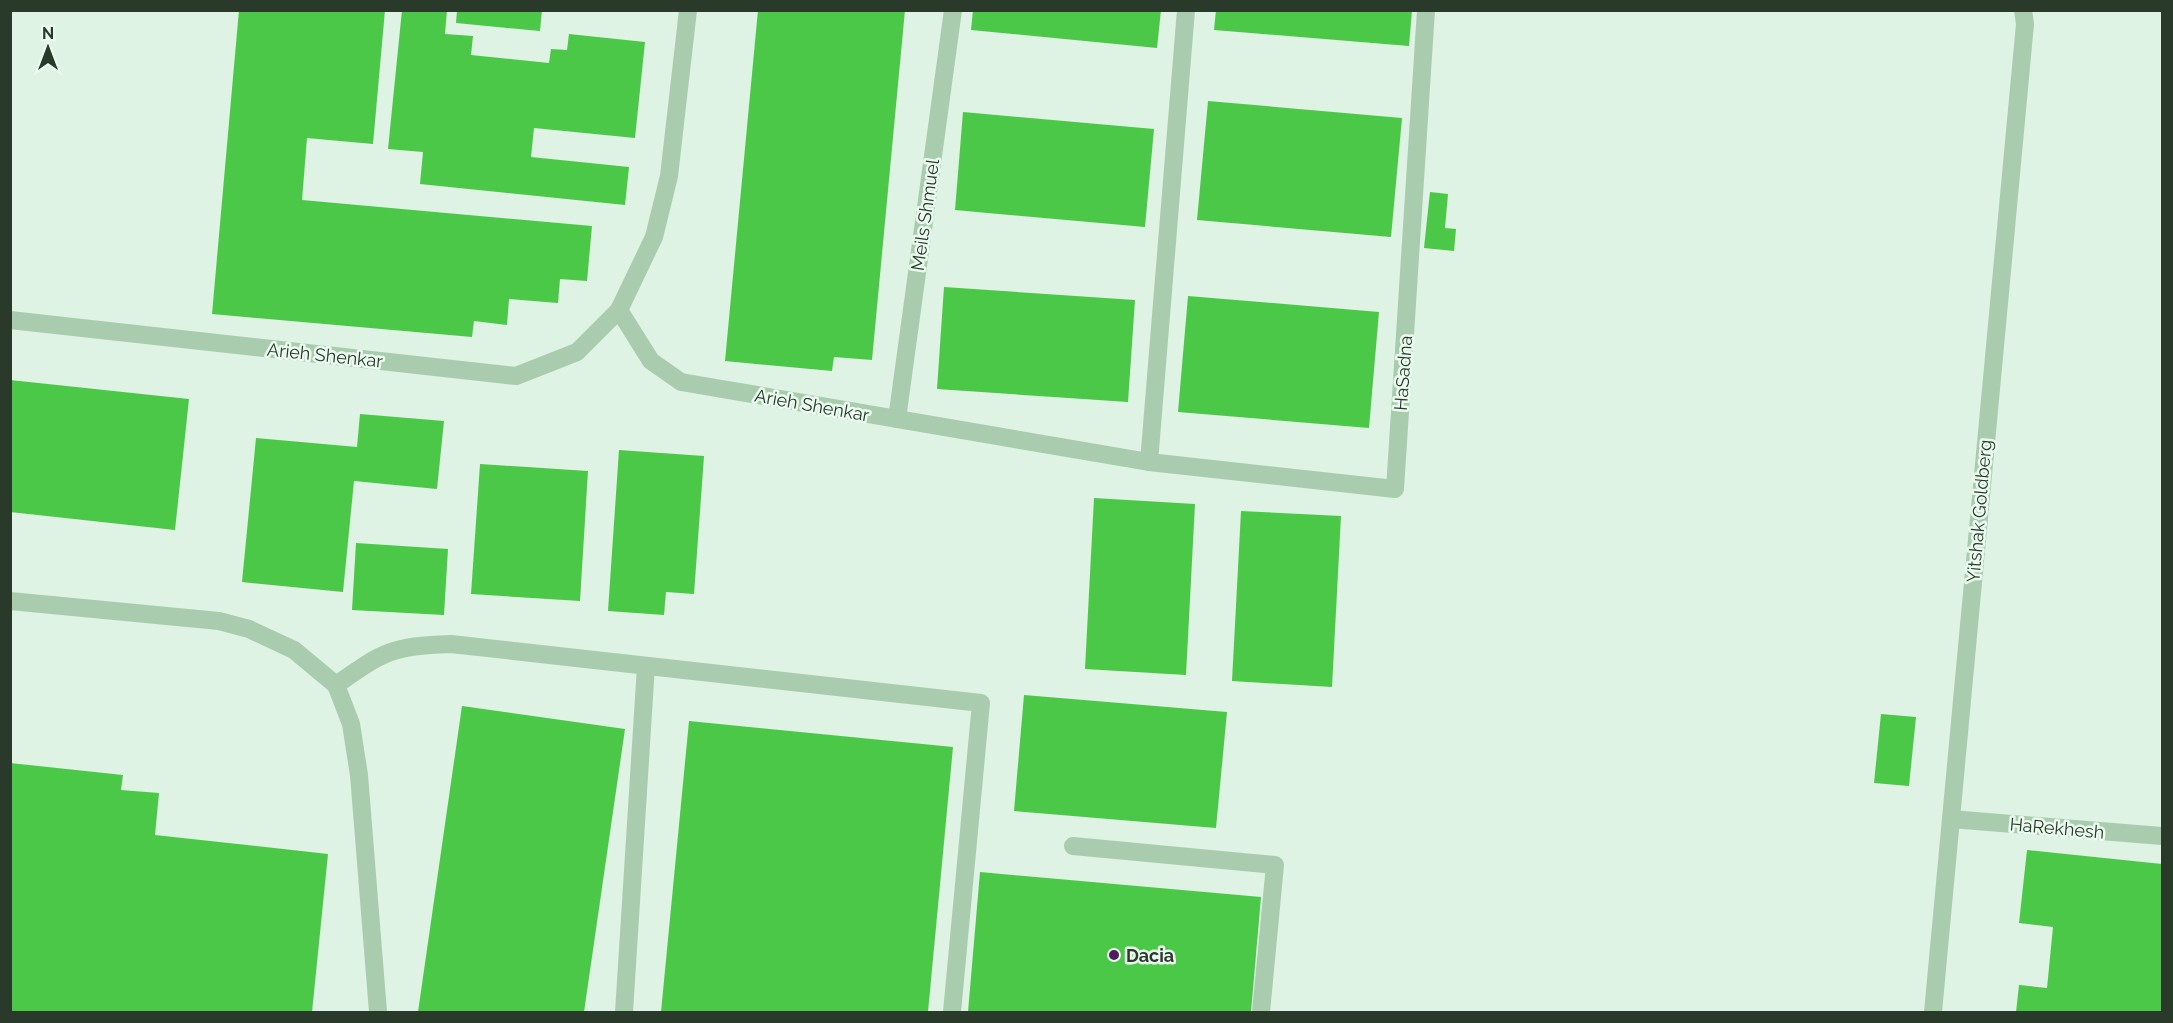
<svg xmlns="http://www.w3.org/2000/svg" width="2173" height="1023" font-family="Raleway,sans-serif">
<rect width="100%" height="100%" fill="#def3e3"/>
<g fill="#4bc847">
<polygon points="239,10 385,10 373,144 307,138 302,200 592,226 587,281 560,279 558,303 509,299 507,325 474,321 472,337 212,314"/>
<polygon points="402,10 447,10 445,34 473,36 471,55 549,63 551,49 567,50 569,34 645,42 635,138 534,128 531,157 629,167 625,205 420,184 423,152 388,149"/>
<polygon points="457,10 542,10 540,31 456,23"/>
<polygon points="758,10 905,10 872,360 834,357 832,371 725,361"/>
<polygon points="973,10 1161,10 1157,48 971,30"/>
<polygon points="1216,10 1412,10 1409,46 1214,30"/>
<polygon points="1208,101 1402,118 1391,237 1197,220"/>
<polygon points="963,112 1154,129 1145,227 955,210"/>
<polygon points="1430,192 1448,194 1445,228 1456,229 1454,251 1424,248"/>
<polygon points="944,287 1135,300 1128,402 937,389"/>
<polygon points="1188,296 1379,312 1369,428 1178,412"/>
<polygon points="10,380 189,399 175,530 10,512"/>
<polygon points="360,414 444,421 437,489 354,481 343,592 242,582 256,438 357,447"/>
<polygon points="619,450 704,456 694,594 666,592 664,615 608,611"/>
<polygon points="480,464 588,471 580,601 471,594"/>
<polygon points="1094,498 1195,504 1186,675 1085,669"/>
<polygon points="1241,511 1341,516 1332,687 1232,681"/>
<polygon points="356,543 448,549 444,615 352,610"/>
<polygon points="1024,695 1227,712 1216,828 1014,811"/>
<polygon points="462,706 625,729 584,1012 418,1012"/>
<polygon points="1881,714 1916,717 1909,786 1874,783"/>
<polygon points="689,721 953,747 928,1012 661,1012"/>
<polygon points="10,763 123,775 121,790 159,793 155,835 328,854 312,1012 10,1012"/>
<polygon points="2027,850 2162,864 2162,1012 2016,1012 2019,985 2047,988 2053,927 2019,923"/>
<polygon points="980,872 1261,897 1251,1012 968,1012"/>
</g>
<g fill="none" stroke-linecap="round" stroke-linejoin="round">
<g stroke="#a9ccaf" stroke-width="18">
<polyline points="619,310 651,361 681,382 1149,462 1395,489 1426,10"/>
<polyline points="10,320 516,376 577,352 619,310 654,237 669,176 688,10"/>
<polyline points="897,419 953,10"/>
<polyline points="1149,462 1186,10"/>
<polyline points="10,601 219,621 249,629 294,650 336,685 351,724 359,775 378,1012"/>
<path d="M336 685C384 651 392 646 451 644L981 703 952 1012"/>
<polyline points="1951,819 2162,836"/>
<polyline points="1073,846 1275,865 1261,1012"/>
<polyline points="624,1012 646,666"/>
<polyline points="1933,1012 2025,24 2023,10"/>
</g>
</g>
<circle fill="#4f1d5c" stroke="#ebfaef" stroke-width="2" cx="1114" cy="955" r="6"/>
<g text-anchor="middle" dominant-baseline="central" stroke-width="5" stroke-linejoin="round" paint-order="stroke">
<g font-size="18" fill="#29392a" stroke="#ebfaef">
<text transform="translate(925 215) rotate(-82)">Meils Shmuel</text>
<text transform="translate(325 355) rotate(6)">Arieh Shenkar</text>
<text transform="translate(1403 373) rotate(-86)">HaSadna</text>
<text transform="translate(812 405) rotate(10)">Arieh Shenkar</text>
<text transform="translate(1979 511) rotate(-85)">Yitshak Goldberg</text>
<text transform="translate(2057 828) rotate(5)">HaRekhesh</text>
</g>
<g font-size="18" font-weight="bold" fill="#29392a" stroke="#ebfaef" text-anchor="start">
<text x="1126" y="955">Dacia</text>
</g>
</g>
<rect width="2173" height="1023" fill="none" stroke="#29392a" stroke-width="24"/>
<g transform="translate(48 48)" stroke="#ebfaef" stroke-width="4.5" paint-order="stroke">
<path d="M0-4.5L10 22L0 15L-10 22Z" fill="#29392a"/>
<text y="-9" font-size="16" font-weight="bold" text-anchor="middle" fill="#29392a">N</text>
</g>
</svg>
